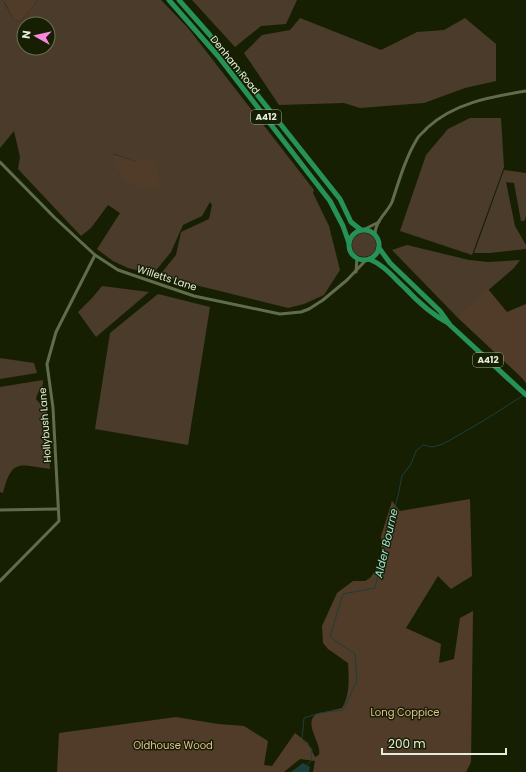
<svg xmlns="http://www.w3.org/2000/svg" width="526" height="772" font-family="Poppins,sans-serif">
<rect width="100%" height="100%" fill="#171f03"/>
<g fill="#4b3b2b" fill-rule="evenodd">
<path d="M0 0H7L4 2 14 20 20 22 38 0H161L188 28 314 190 313 193 329 226 340 270 324 295 304 304 288 308 159 276 176 255 181 232 209 219 212 205 210 202 202 216 183 225 171 252 153 274 128 268 113 261 97 249 120 213 108 205 91 228 81 236 18 169 20 157 14 131 0 148ZM24 24H48V48H24ZM113 154 135 161 119 175Z"/>
<polygon points="192,0 297,0 286,24 261,26 235,47"/>
<polygon points="300,18 381,50 417,32 444,30 465,18 496,44 496,81 465,88 424,103 360,108 344,103 279,105 244,53 262,35 290,30"/>
<polygon points="470,118 501,118 504,167 472,255 400,231 426,155 448,129"/>
<polygon points="504,170 526,173 526,217 524,221 521,221 514,183 506,182 515,226 526,245 526,249 489,253 474,253"/>
<circle cx="364" cy="245" r="12"/>
<polygon points="407,245 469,260 488,262 520,260 514,268 457,317 392,250"/>
<polygon points="102,286 149,292 96,337 78,312 93,297"/>
<polygon points="158,294 210,307 188,445 95,429 110,333"/>
<polygon points="0,358 34,363 37,373 0,379"/>
<path d="M43 380C44 390 37 390 36 399L47 412 50 469C19 465 12 458 3 493L0 492V387Z"/>
</g>
<g fill="#503c29">
<polygon points="7,0 38,0 20,22 14,20 4,1"/>
<polygon points="112,154 135,161 145,159 155,160 160,182 159,190 129,185 119,175"/>
<polygon points="488,289 507,312 526,304 526,383 521,377 457,317"/>
<path d="M470 499 472 576 451 589 438 576 406 628 441 644 439 663 454 659 460 618 473 611 471 762 466 772H313L315 761 300 759 284 772H57L59 733 176 717 218 724 244 726 268 741 264 765 272 766 295 733 308 743 315 757 319 755C322 742 303 725 316 714L342 708C350 695 349 678 348 663L328 649 323 643 322 626 337 593 353 581H365L370 578 382 562 381 536 392 501 400 511Z"/>
</g>
<polygon fill="#1c3f3a" points="303,763 310,767 309,772 291,772"/>
<g fill="none" stroke-linecap="round" stroke-linejoin="round">
<polyline stroke="#1c3f3a" stroke-width="1" points="306,766 311,761 312,749 302,739 304,718 320,713 343,710 357,681 355,654 330,637 343,594 375,588 384,547 398,496 402,476 411,464 416,451 423,445 432,447 443,444 483,421 524,395"/>
<g stroke="#616c4d" stroke-width="3">
<polyline points="0,162 54,217 95,255 118,270 194,296 280,314 301,312 309,309 323,300 347,280 366,260"/>
<polyline points="365,229 379,222"/>
<path d="M375 234C375 221 387 213 392 202 399 181 405 159 417 139 419 135 424 132 427 128 454 103 490 97 526 91"/>
<polyline points="356,272 357,258"/>
<polyline points="0,510 57,509"/>
<polyline points="0,581 59,521 53,408 47,364 56,332 95,255"/>
</g>
<g stroke="#279257" stroke-width="5">
<polyline points="169,0 218,56 330,201 343,226 349,243"/>
<polyline points="179,0 209,34 340,199 351,222 361,230"/>
<circle cx="364" cy="245" r="15"/>
<polyline points="379,248 390,263 440,311 450,325 526,395"/>
<path d="M369 259C384 265 393 277 405 288 418 302 431 314 448 323"/>
</g>
</g>
<g text-anchor="middle" dominant-baseline="central" stroke-width="3" stroke-linejoin="round" paint-order="stroke">
<g fill="#171f03" stroke="#a7ae9a" stroke-width="1">
<rect x="251" y="110" width="30" height="14" rx="3"/>
<rect x="473" y="353" width="30" height="14" rx="3"/>
</g>
<g font-size="9" font-weight="bold" fill="#e5ecda">
<text x="266" y="117">A412</text>
<text x="488" y="360">A412</text>
</g>
<g font-size="10" fill="#e5ecda" stroke="#171f03">
<text transform="translate(235 65) rotate(51)">Denham Road</text>
<text transform="translate(167 278) rotate(18)">Willetts Lane</text>
<text transform="translate(45 425) rotate(-94)">Hollybush Lane</text>
</g>
<g font-size="10" fill="#e7bd95" stroke="#171f03">
<text x="405" y="712">Long Coppice</text>
<text x="173" y="745">Oldhouse Wood</text>
</g>
<g font-size="11" font-style="italic" fill="#9ee5d9" stroke="#171f03">
<text transform="translate(386 543) rotate(-77)">Alder Bourne</text>
</g>
</g>
<g transform="translate(36 36) rotate(278)"><circle r="19" fill="#171f03" stroke="#697159"/>
<path d="M0-3L7 15L0 10L-7 15Z" fill="#fd86e1"/>
<text y="-6" font-size="11" font-weight="bold" text-anchor="middle" fill="#e5ecda">N</text>
</g>
<path d="M382 748v6h124v-6" fill="none" stroke="#e5ecda" stroke-width="2"/>
<text x="388" y="748" font-size="12" fill="#e5ecda" stroke="#171f03" stroke-width="3" paint-order="stroke">200 m</text>
</svg>
